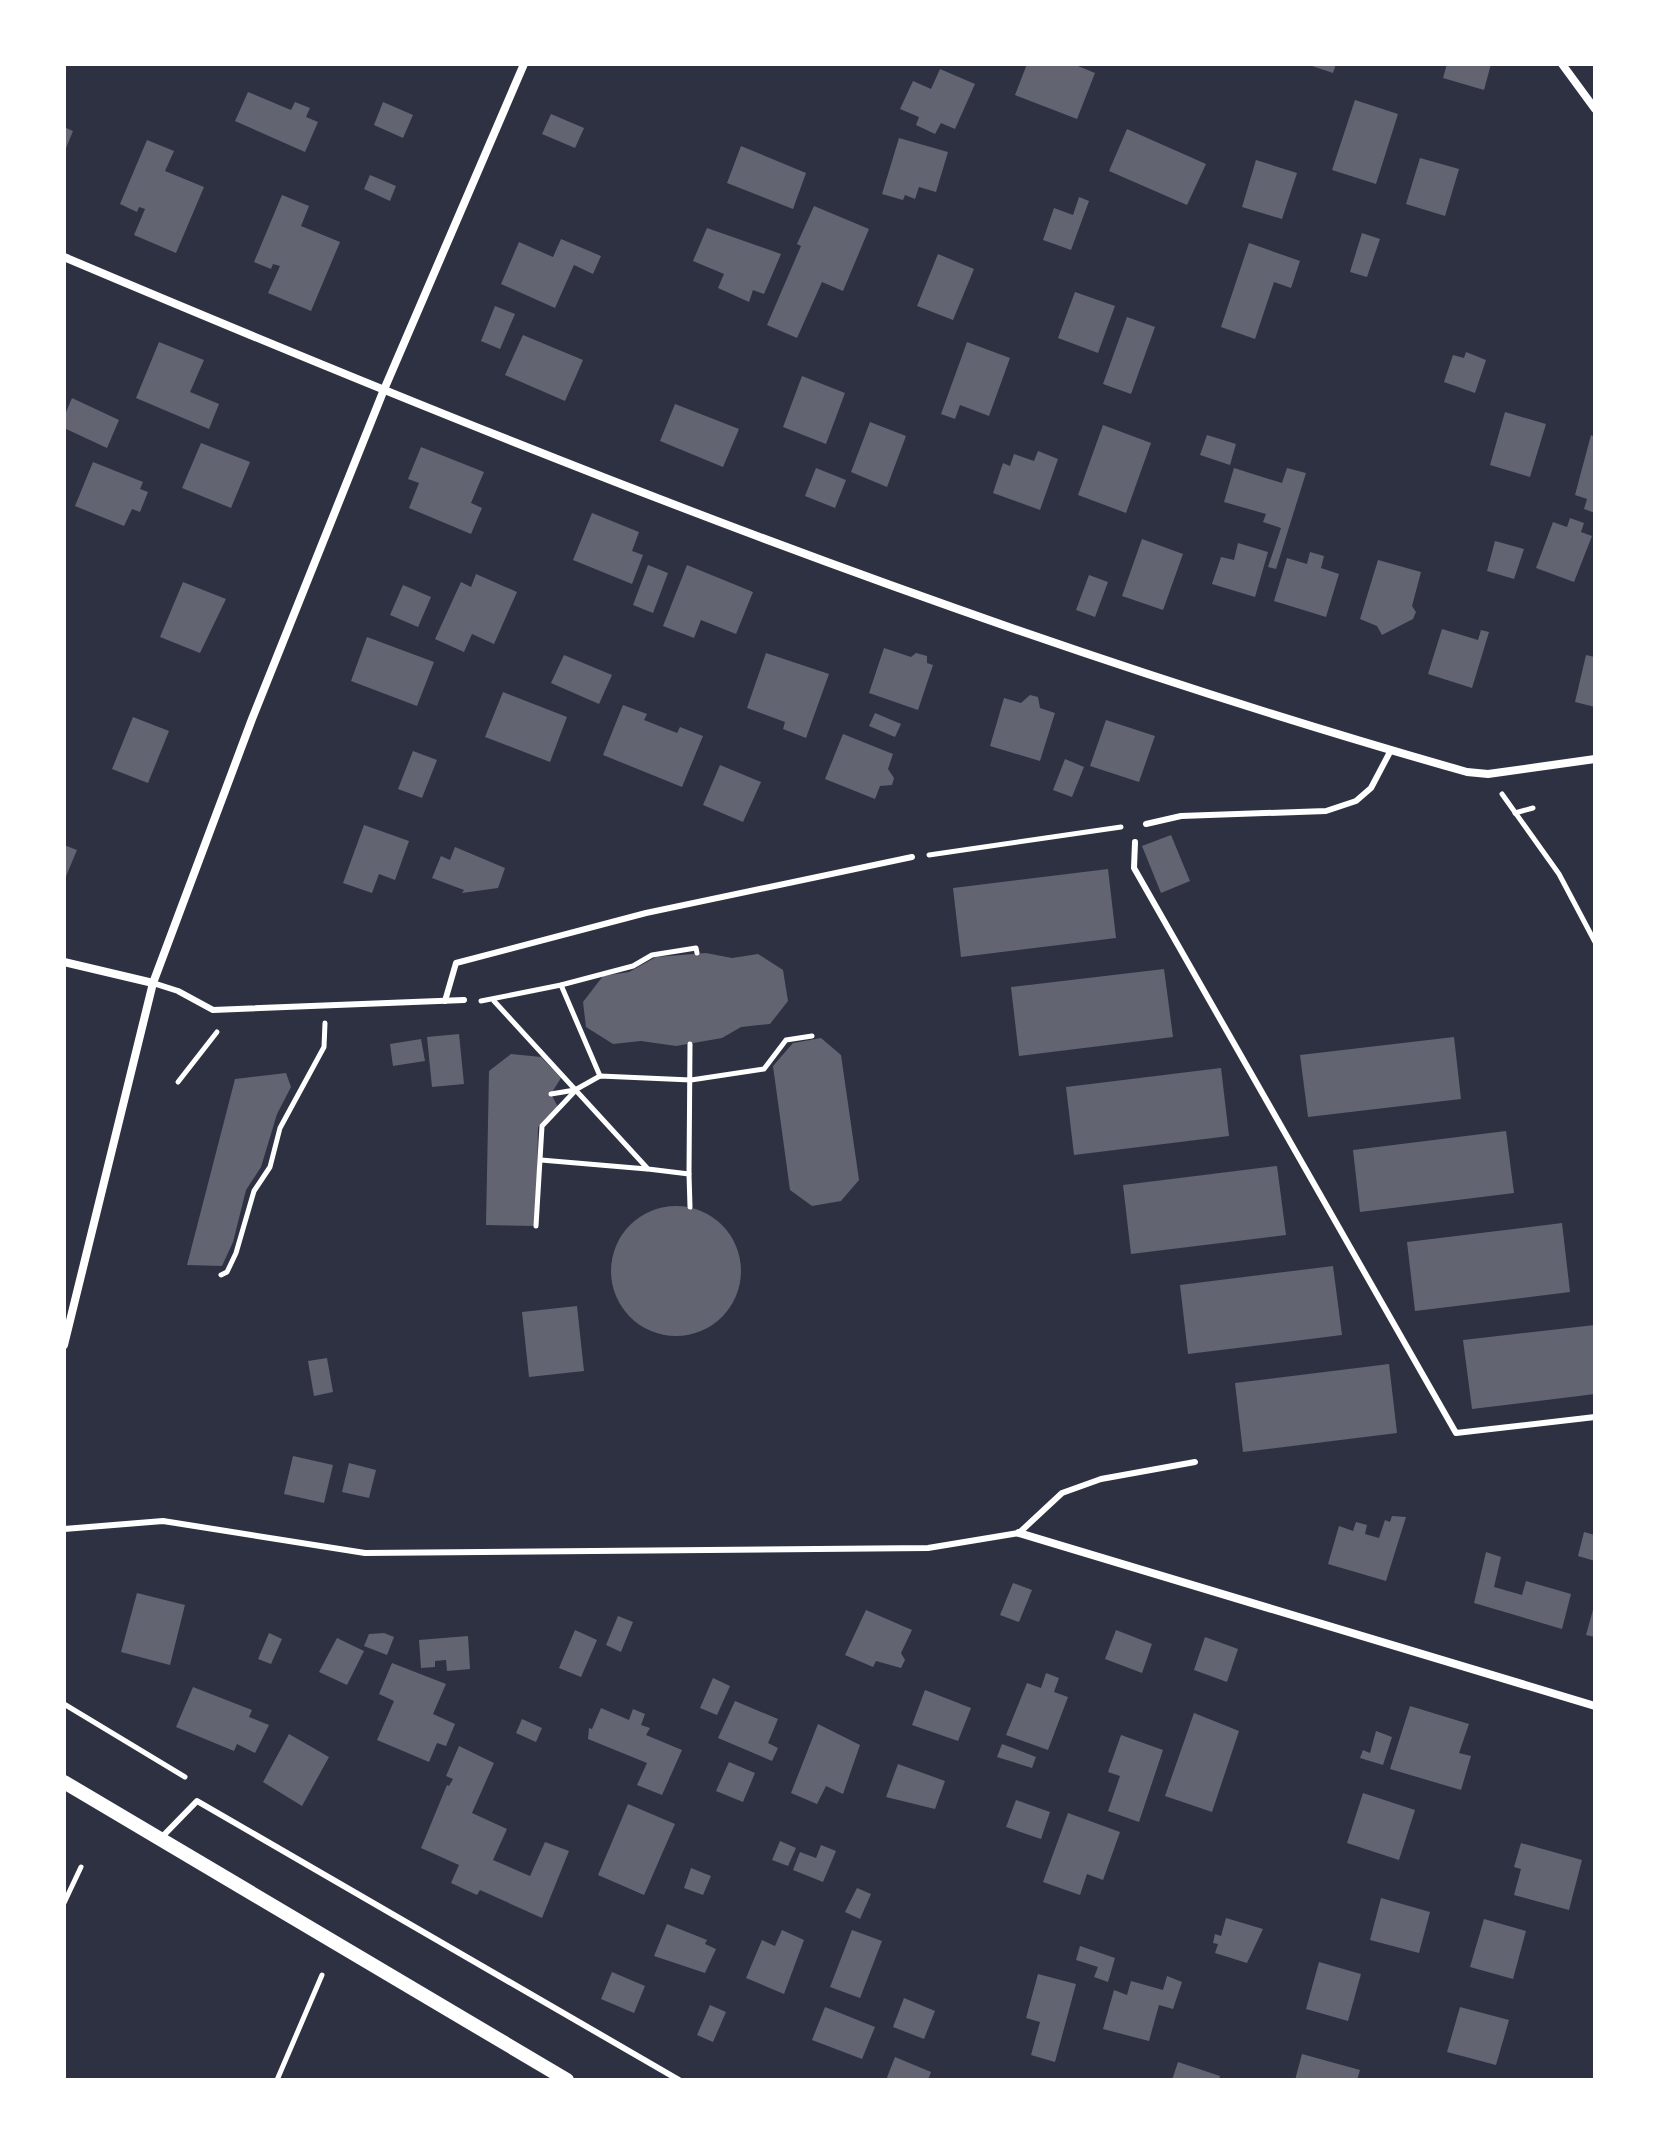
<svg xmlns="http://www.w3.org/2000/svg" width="1659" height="2144" font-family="Overpass,sans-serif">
<rect width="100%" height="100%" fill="#2d3142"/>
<g fill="#626471">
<polygon points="1027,64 1073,64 1095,73 1077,119 1015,95"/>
<polygon points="1306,64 1336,64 1333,73"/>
<polygon points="1447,64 1491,64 1484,90 1443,78"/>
<polygon points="940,69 975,84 955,129 941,123 935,134 916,125 919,117 900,109 913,81 931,89"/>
<polygon points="248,92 291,110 295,102 310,108 306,117 318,122 305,152 235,121"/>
<polygon points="1355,100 1398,114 1376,184 1332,170"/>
<polygon points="383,102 413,115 403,138 374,125"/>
<polygon points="551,114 584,128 575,148 542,134"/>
<polygon points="64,127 73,131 64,153"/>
<polygon points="1127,129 1206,164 1187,205 1109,171"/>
<polygon points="899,138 948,152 936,192 919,187 915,199 905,195 903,200 882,194"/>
<polygon points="147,140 174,151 165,171 204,187 176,253 134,235 145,209 139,207 137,212 120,204"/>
<polygon points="741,146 806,173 793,209 727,183"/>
<polygon points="1420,158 1459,169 1445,216 1406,204"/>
<polygon points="1256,160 1297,173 1282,219 1242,207"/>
<polygon points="370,175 396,186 390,201 364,189"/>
<polygon points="282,195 309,206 301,226 340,242 311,311 268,293 280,266 273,264 271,269 254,262"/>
<polygon points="1079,197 1089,201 1071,250 1043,240 1054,208 1073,215"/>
<polygon points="814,206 869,229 843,291 822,282 797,338 767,325 801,246 797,244"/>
<polygon points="707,228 781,254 764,294 753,290 749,302 718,288 724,274 693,261"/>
<polygon points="1362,233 1380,239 1367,277 1350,272"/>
<polygon points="561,239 601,256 593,274 574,265 555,308 501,284 519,242 553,257"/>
<polygon points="1249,243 1300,261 1291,288 1274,282 1255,339 1221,327"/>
<polygon points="938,254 974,269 953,320 917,306"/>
<polygon points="1075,292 1115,306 1098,353 1058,338"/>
<polygon points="495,306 515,314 500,349 481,341"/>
<polygon points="1127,317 1155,327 1131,394 1103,384"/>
<polygon points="523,335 583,360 565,401 505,375"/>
<polygon points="159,342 204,360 190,392 219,404 209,429 136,398"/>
<polygon points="967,342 1010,358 989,416 960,405 955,419 941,414"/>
<polygon points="1466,352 1486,360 1475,393 1444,382 1453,355 1464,358"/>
<polygon points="802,376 845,393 826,444 783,427"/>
<polygon points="72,398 119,420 107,448 64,428 64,417"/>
<polygon points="675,404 739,429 723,467 660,441"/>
<polygon points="1505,412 1546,424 1530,477 1490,465"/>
<polygon points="870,422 906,436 887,487 851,472"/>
<polygon points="1103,425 1151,443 1126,513 1078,495"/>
<polygon points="1207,435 1236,444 1230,465 1200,455"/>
<polygon points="1591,435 1595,437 1595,513 1584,509 1587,499 1575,495"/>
<polygon points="201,443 250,462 231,508 182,488"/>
<polygon points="421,447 484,472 471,503 482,508 471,534 409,508 419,483 408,479"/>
<polygon points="1038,451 1058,459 1040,510 993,493 1003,463 1010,466 1014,454 1034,461"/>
<polygon points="93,462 143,482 140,489 148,492 140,512 132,509 124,526 75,506"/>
<polygon points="816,468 846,480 835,508 805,496"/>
<polygon points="1234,468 1282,483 1287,468 1306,473 1276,569 1268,567 1281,528 1263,522 1266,514 1224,502"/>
<polygon points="592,513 639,532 632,551 643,555 632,584 573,560"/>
<polygon points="1570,518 1584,523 1581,532 1592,536 1574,582 1536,568 1553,522 1567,527"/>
<polygon points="1142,539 1183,554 1163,610 1122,596"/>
<polygon points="1495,541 1524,549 1514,579 1487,571"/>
<polygon points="1238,543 1268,552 1255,597 1212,584 1221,557 1234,560"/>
<polygon points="1310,552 1324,556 1321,568 1339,574 1326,617 1274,601 1287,558 1307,564"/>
<polygon points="1378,560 1421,572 1412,606 1416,612 1413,619 1382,635 1377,626 1360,619"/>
<polygon points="648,565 668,573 653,613 633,605"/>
<polygon points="687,565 753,592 736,634 701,620 694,638 663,626"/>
<polygon points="476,574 517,592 494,644 472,634 464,652 435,639 461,582 471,587"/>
<polygon points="1089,575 1108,582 1095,617 1076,610"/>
<polygon points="183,582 226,599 200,653 160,637"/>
<polygon points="403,585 431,597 418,627 390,615"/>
<polygon points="1442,629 1478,640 1481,630 1489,632 1472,688 1428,674"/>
<polygon points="367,637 434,662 417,706 351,681"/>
<polygon points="884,648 911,657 916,653 927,656 927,663 933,665 918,710 869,693"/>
<polygon points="766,653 829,674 806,738 783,729 785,722 747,708"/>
<polygon points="564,655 612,675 599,704 551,683"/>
<polygon points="1586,655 1595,657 1595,707 1575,702"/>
<polygon points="503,692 567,717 550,762 485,737"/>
<polygon points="1030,695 1038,697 1040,708 1055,713 1040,761 990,746 1004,698 1021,703"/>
<polygon points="623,705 647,714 644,720 677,733 680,727 703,736 682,787 603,755"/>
<polygon points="875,713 901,724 895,737 869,726"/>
<polygon points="133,717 169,731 148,783 112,769"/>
<polygon points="1106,720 1155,736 1139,782 1090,766"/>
<polygon points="843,734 893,754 888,769 894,778 892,785 880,786 875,799 825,779"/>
<polygon points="413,751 437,760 422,798 398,789"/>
<polygon points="1065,759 1084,767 1072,797 1053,790"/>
<polygon points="720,765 761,782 743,822 703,805"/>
<polygon points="364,825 409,841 395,880 379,874 372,893 343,883"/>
<polygon points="1171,835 1190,881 1161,893 1142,846"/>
<polygon points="64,845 77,850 64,881"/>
<polygon points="455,847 505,868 498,888 462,893 464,890 432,878 441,856 450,860"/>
<polygon points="1108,869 1116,938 961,957 953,888"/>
<polygon points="706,953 732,958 758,954 783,970 788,1001 770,1024 741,1027 722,1038 676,1046 641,1041 613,1044 586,1027 583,1002 603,976 629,972 656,957"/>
<polygon points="1164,969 1173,1037 1019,1056 1011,987"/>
<polygon points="459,1034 464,1084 432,1087 427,1037"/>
<polygon points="1454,1037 1461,1099 1308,1117 1300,1055"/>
<polygon points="821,1038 841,1055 859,1180 841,1201 812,1206 790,1190 773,1066 793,1043"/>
<polygon points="421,1039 425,1061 393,1066 390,1044"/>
<polygon points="511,1054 541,1057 561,1078 551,1094 558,1107 538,1127 536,1226 486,1225 489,1071"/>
<polygon points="1221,1068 1229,1136 1074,1155 1066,1087"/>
<polygon points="286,1073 291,1087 277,1114 261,1167 246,1190 233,1242 222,1266 187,1265 235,1079"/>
<polygon points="1506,1131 1514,1193 1360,1212 1353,1150"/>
<polygon points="1277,1166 1286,1235 1131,1254 1123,1185"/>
<circle cx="676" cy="1271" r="65"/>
<polygon points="1562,1223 1570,1292 1415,1311 1407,1242"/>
<polygon points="1333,1266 1342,1335 1188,1354 1180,1285"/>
<polygon points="577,1306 584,1371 529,1377 522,1312"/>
<polygon points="1595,1325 1595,1394 1472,1409 1463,1340"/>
<polygon points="327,1358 333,1392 314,1396 308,1361"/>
<polygon points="1389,1364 1397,1433 1243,1452 1235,1383"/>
<polygon points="293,1456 333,1465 324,1503 284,1494"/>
<polygon points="349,1463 376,1470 369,1498 342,1492"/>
<polygon points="1392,1516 1406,1517 1386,1581 1328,1564 1339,1526 1353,1531 1356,1522 1367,1525 1365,1534 1379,1538 1385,1520 1390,1522"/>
<polygon points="1584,1532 1595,1535 1595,1561 1578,1556"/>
<polygon points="1486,1552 1501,1557 1494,1587 1522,1595 1526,1581 1571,1594 1562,1629 1474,1603"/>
<polygon points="1013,1583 1032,1590 1019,1622 1000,1615"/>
<polygon points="137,1593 185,1605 170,1665 121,1652"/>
<polygon points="1594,1606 1595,1606 1595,1637 1586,1635"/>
<polygon points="866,1610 912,1630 901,1653 905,1660 901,1668 876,1661 873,1667 845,1655"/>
<polygon points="618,1616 633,1622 621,1652 606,1645"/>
<polygon points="575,1630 597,1640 581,1677 559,1668"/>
<polygon points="1116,1630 1152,1644 1142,1673 1105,1659"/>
<polygon points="269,1633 282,1639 271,1664 258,1659"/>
<polygon points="384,1633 394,1637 387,1655 364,1646 369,1634"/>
<polygon points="468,1636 470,1669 447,1671 446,1660 435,1661 435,1667 421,1668 419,1640"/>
<polygon points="1205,1637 1238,1649 1227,1682 1194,1670"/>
<polygon points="337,1638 364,1651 347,1685 319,1672"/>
<polygon points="392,1663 446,1684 433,1714 455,1724 446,1746 437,1743 429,1762 377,1740 394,1701 379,1694"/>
<polygon points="1046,1673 1059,1678 1054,1692 1068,1697 1048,1750 1006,1735 1027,1683 1041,1688"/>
<polygon points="713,1678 730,1686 717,1715 700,1708"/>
<polygon points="193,1687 252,1710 249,1717 269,1725 255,1753 237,1744 234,1751 176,1727"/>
<polygon points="925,1690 971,1708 958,1741 912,1725"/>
<polygon points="735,1701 778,1719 768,1743 778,1748 772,1761 718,1738"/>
<polygon points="1410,1706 1469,1724 1459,1753 1471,1756 1461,1790 1390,1769"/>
<polygon points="601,1708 629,1720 633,1709 645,1714 641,1725 650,1728 646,1735 682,1750 662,1795 637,1785 647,1763 588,1739 589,1728 592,1729"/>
<polygon points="1194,1713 1239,1731 1212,1812 1165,1796"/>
<polygon points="522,1719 542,1728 536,1742 516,1733"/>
<polygon points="818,1724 860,1745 843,1794 826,1786 817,1804 791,1793"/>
<polygon points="1376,1731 1392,1737 1383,1765 1360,1758 1363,1750 1370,1753"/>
<polygon points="289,1734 329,1757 302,1806 263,1782"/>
<polygon points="1121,1735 1163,1750 1139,1822 1108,1811 1120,1776 1108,1772"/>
<polygon points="1002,1744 1036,1757 1032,1768 997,1757"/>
<polygon points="459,1746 494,1763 472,1813 507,1829 493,1860 530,1876 545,1842 569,1851 542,1918 480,1890 477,1895 451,1883 459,1865 421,1848 447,1785 449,1786 453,1779 446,1776"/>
<polygon points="729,1762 755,1773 743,1802 716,1791"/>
<polygon points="898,1764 945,1781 935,1809 886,1797"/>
<polygon points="1363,1793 1415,1810 1399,1860 1347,1843"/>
<polygon points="1016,1800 1050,1812 1041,1839 1006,1827"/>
<polygon points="628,1804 675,1824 644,1895 598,1875"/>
<polygon points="1068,1813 1120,1832 1103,1880 1087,1874 1080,1895 1043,1882"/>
<polygon points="780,1841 796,1848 788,1866 772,1860"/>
<polygon points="1521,1843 1582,1860 1569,1910 1514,1895 1521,1869 1514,1867"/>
<polygon points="821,1845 836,1851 823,1882 793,1870 800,1852 816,1858"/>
<polygon points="691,1868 711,1876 703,1895 684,1888"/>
<polygon points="857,1888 871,1894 860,1919 845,1912"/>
<polygon points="1381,1898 1430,1912 1419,1953 1370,1940"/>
<polygon points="1226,1918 1263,1929 1247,1963 1215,1953 1218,1944 1213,1943 1215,1934 1221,1936"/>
<polygon points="1484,1919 1526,1931 1513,1979 1470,1967"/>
<polygon points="667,1924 707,1940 705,1944 716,1949 705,1973 654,1956"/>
<polygon points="782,1930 804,1940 784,1994 746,1978 762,1940 775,1946"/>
<polygon points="852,1930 882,1941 860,1998 830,1987"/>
<polygon points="1080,1946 1115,1958 1108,1982 1094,1977 1098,1967 1076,1960"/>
<polygon points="1319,1962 1361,1974 1348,2021 1306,2009"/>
<polygon points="612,1972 645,1986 634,2013 601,1999"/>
<polygon points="1038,1974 1076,1984 1055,2062 1031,2055 1040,2022 1026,2018"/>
<polygon points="1167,1976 1182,1982 1173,2009 1159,2005 1149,2041 1103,2029 1114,1990 1127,1995 1131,1981 1163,1990"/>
<polygon points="904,1998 935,2011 924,2039 893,2027"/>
<polygon points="710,2005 726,2012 713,2042 697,2035"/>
<polygon points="825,2007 875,2027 862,2059 812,2040"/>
<polygon points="1460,2007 1509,2020 1496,2065 1447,2052"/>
<polygon points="1302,2054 1360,2070 1357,2080 1295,2080"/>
<polygon points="895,2057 931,2072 928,2080 886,2080"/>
<polygon points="1178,2062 1220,2076 1219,2080 1172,2080"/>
</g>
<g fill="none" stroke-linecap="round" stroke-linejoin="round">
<g stroke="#fff" stroke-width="5">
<polyline points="1502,794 1559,874 1595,942"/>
<polyline points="1515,813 1533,808"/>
<polyline points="929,855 1121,827"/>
<polyline points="561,985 600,1076"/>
<polyline points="481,1001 561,985 633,966 652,955 696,948 697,953"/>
<polyline points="494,1001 648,1169 689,1174 690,1044"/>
<polyline points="178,1082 217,1032"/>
<polyline points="551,1094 575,1090 600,1076 691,1080 764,1069 786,1040 812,1036"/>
<polyline points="541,1160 647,1169"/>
<polyline points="689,1174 690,1207"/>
<polyline points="536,1226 542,1126 575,1091"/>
<polyline points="221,1275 227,1272 236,1253 254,1191 270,1167 280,1128 324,1047 325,1023"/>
<polyline points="64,1704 185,1777"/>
<polyline points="64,1903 81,1867"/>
<polyline points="277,2080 322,1975"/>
</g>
<g stroke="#fff" stroke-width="6">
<polyline points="1146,824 1181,816 1326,811 1356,801 1371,788 1391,750"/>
<polyline points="1135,842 1134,868 1456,1433 1595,1417"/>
<polyline points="153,983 178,991 213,1010 464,1000"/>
<polyline points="445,1001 456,963 646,913 912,857"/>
<polyline points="64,1529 163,1521 365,1553 928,1548 1019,1533 1062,1493 1101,1479 1195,1462"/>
<polyline points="160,1839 197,1801 679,2080"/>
</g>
<g stroke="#fff" stroke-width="8">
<polyline points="1562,64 1595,109"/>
<path d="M64 257C523 451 987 636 1467 772L1488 774 1595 759"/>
<polyline points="64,962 153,983"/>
<polyline points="64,1345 153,983 252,719 383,392 524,64"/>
<polyline points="1019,1533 1595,1706"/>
</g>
<polyline stroke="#fff" stroke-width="14" points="64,1782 567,2080"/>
</g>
<rect width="1659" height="2144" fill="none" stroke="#ffffff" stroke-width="132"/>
</svg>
